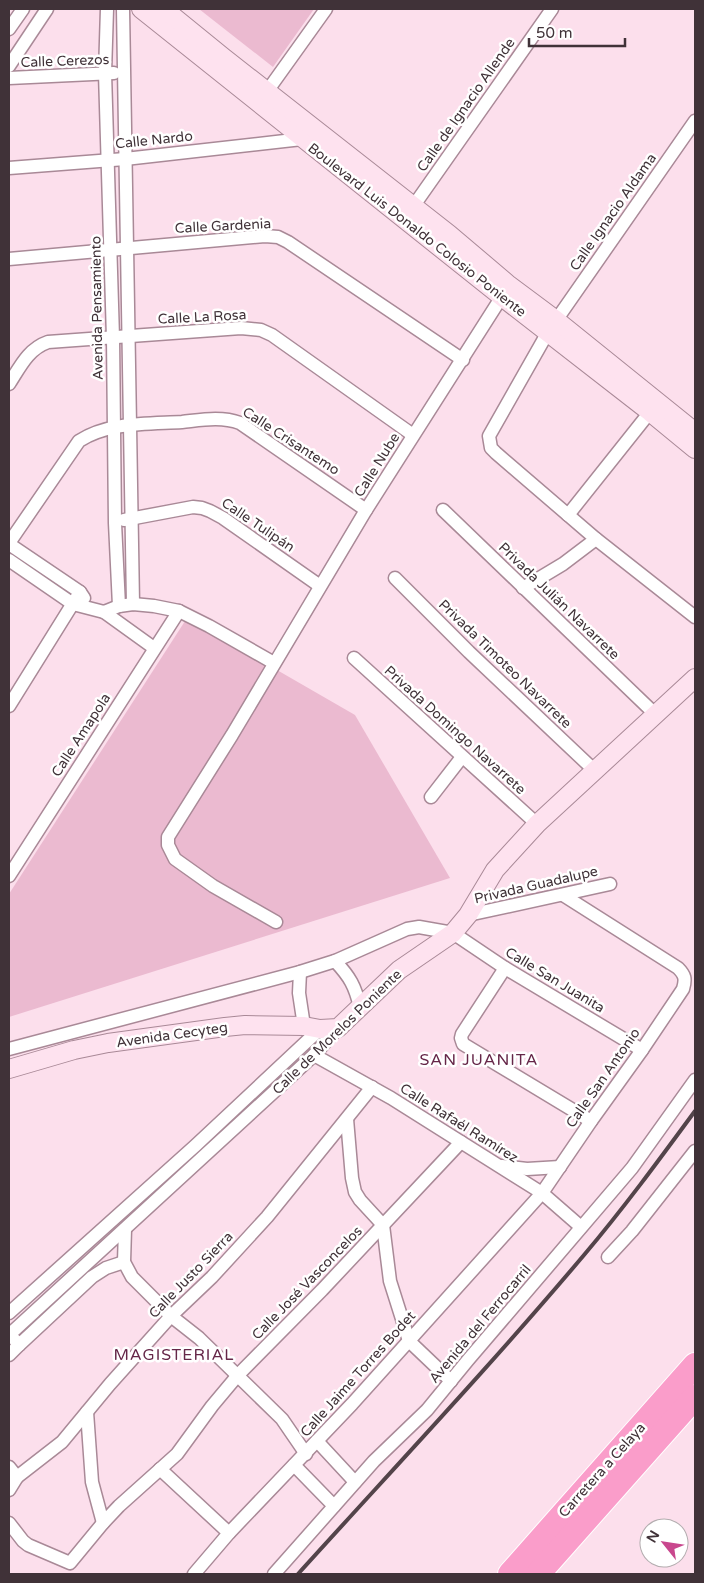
<svg xmlns="http://www.w3.org/2000/svg" width="704" height="1583" font-family="'Varela Round',sans-serif">
<rect width="100%" height="100%" fill="#fcdfec"/>
<g fill="#ebbad0">
<polygon points="199,9 314,9 273,67"/>
<polygon points="187,618 355,715 450,878 9,1017 9,894"/>
</g>
<g fill="none" stroke-linecap="round" stroke-linejoin="round">
<defs>
<g id="street">
<polyline points="107,9 105,73 113,338 115,523 119,606"/>
<polyline points="123,9 133,604"/>
<polyline points="9,29 23,9"/>
<polyline points="9,66 47,9"/>
<polyline points="9,78 114,73"/>
<polyline points="263,97 326,9"/>
<polyline points="695,121 548,332 489,436 491,448 496,453 596,539 695,617"/>
<polyline points="9,168 125,159 302,139"/>
<polyline points="410,211 552,9"/>
<polyline points="9,259 265,236 278,237 288,242 463,360"/>
<path d="M9 384C20 367 28 349 48 342L241 328 261 330 272 335 413 435"/>
<polyline points="443,510 655,714"/>
<polyline points="568,515 650,412"/>
<polyline points="124,520 193,507 202,508 210,511 223,518 320,586"/>
<path d="M9 543 79 441C108 422 148 424 182 422 201 420 221 416 240 423L366 510"/>
<polyline points="9,544 80,592 84,598"/>
<polyline points="9,560 73,604 104,612 119,606 133,604 154,606 179,611 209,626 274,663"/>
<polyline points="395,578 469,652 595,771"/>
<polyline points="523,588 563,564 596,539"/>
<polyline points="104,612 154,648"/>
<polyline points="354,658 537,824"/>
<polyline points="9,706 80,592"/>
<polyline points="431,797 462,757"/>
<polyline points="9,876 179,611"/>
<polyline points="468,915 610,884"/>
<polyline points="276,922 213,886 175,859 168,845 168,837 232,735 366,510 506,290"/>
<path d="M335 961C350 977 355 986 360 1007"/>
<polyline points="505,968 462,1034 461,1038 463,1044 591,1121"/>
<polyline points="300,972 299,993 304,1026"/>
<polyline points="9,1049 300,972 335,961 407,929 419,927 453,933 505,968 642,1050"/>
<polyline points="314,1055 391,1098 542,1193 581,1227"/>
<polyline points="347,1119 352,1178 355,1192 360,1200 383,1225 390,1281 409,1341 451,1381"/>
<polyline points="502,1166 527,1169 560,1167"/>
<polyline points="125,1229 124,1262 132,1277 171,1316 199,1338 282,1419 306,1454"/>
<polyline points="608,1257 632,1231 695,1151"/>
<polyline points="9,1313 195,1146 320,1029"/>
<polyline points="9,1335 314,1055 338,1028"/>
<polyline points="19,1345 92,1277 106,1268 124,1262"/>
<polyline points="9,1355 19,1345 15,1340"/>
<polyline points="87,1412 92,1482 103,1523"/>
<polyline points="317,1441 355,1482"/>
<polyline points="294,1465 334,1506"/>
<polyline points="9,1467 17,1477 62,1442 110,1384 171,1316 212,1277 267,1217 372,1087"/>
<polyline points="160,1469 229,1533"/>
<polyline points="9,1490 17,1477"/>
<polyline points="9,1523 23,1541 28,1545 70,1563 103,1523 119,1506 177,1454 212,1406 238,1375 322,1290 461,1142"/>
<path d="M194 1574 229 1533 352 1404 542 1193 591 1121 642 1050 683 989C686 979 685 975 678 968L563 895"/>
<polyline points="274,1574 374,1461 427,1410 468,1360 632,1168 695,1080"/>
</g>
<g id="secondary">
<polyline points="141,9 502,297 650,412 695,449"/>
<polyline points="164,9 223,57 449,234 509,285 556,320 695,432"/>
<polyline points="9,1069 74,1050 108,1043 225,1027 245,1025 304,1026 320,1029 338,1028 399,970 453,933 468,915 495,870 537,824 695,678"/>
</g>
<g id="highway">
<polyline points="510,1574 695,1365"/>
<polyline points="538,1574 695,1397"/>
</g>
</defs>
<use href="#street" stroke="#a98997" stroke-width="15"/>
<use href="#secondary" stroke="#a98997" stroke-width="20"/>
<use href="#highway" stroke="#fff" stroke-width="26"/>
<use href="#street" stroke="#fff" stroke-width="12"/>
<use href="#secondary" stroke="#fee2ef" stroke-width="18"/>
<use href="#highway" stroke="#fa9dca" stroke-width="24"/>
<path stroke="#53444a" stroke-width="4" d="M298 1574C394 1468 492 1364 584 1255 623 1209 659 1160 695 1111"/>
</g>
<g text-anchor="middle" dominant-baseline="central" stroke-width="5" stroke-linejoin="round" paint-order="stroke">
<g font-size="14" fill="#403238" stroke="#fff">
<text transform="translate(65 61) rotate(-2)">Calle Cerezos</text>
<text transform="translate(466 105) rotate(-55)">Calle de Ignacio Allende</text>
<text transform="translate(154 140) rotate(-6)">Calle Nardo</text>
<text transform="translate(613 212) rotate(-55)">Calle Ignacio Aldama</text>
<text transform="translate(223 226) rotate(-3)">Calle Gardenia</text>
<text transform="translate(417 230) rotate(38)">Boulevard Luis Donaldo Colosio Poniente</text>
<text transform="translate(97 308) rotate(-91)">Avenida Pensamiento</text>
<text transform="translate(202 317) rotate(-3)">Calle La Rosa</text>
<text transform="translate(291 441) rotate(33)">Calle Crisantemo</text>
<text transform="translate(377 465) rotate(-58)">Calle Nube</text>
<text transform="translate(258 525) rotate(34)">Calle Tulipán</text>
<text transform="translate(559 601) rotate(44)">Privada Julián Navarrete</text>
<text transform="translate(505 664) rotate(44)">Privada Timoteo Navarrete</text>
<text transform="translate(455 730) rotate(42)">Privada Domingo Navarrete</text>
<text transform="translate(81 735) rotate(-57)">Calle Amapola</text>
<text transform="translate(536 885) rotate(-13)">Privada Guadalupe</text>
<text transform="translate(555 980) rotate(31)">Calle San Juanita</text>
<text transform="translate(337 1032) rotate(-44)">Calle de Morelos Poniente</text>
<text transform="translate(172 1035) rotate(-8)">Avenida Cecyteg</text>
<text transform="translate(603 1078) rotate(-55)">Calle San Antonio</text>
<text transform="translate(459 1123) rotate(32)">Calle Rafaél Ramírez</text>
<text transform="translate(191 1275) rotate(-46)">Calle Justo Sierra</text>
<text transform="translate(307 1283) rotate(-46)">Calle José Vasconcelos</text>
<text transform="translate(480 1324) rotate(-50)">Avenida del Ferrocarril</text>
<text transform="translate(358 1374) rotate(-48)">Calle Jaime Torres Bodet</text>
<text transform="translate(602 1470) rotate(-48)">Carretera a Celaya</text>
</g>
<g font-size="16" letter-spacing="1" fill="#652648" stroke="#fff">
<text x="479" y="1060">SAN JUANITA</text>
<text x="174" y="1355">MAGISTERIAL</text>
</g>
</g>
<rect width="704" height="1583" fill="none" stroke="#403238" stroke-width="20"/>
<g transform="translate(664 1543) rotate(300)"><circle r="24" fill="#ffffff" stroke="#b3adaf"/>
<path d="M0-4L9 19L0 12L-9 19Z" fill="#c9478e"/>
<text y="-8" font-size="14" font-weight="bold" text-anchor="middle" fill="#403238">N</text>
</g>
<path d="M529 38v8h96v-8" fill="none" stroke="#403238" stroke-width="2.5"/>
<text x="536" y="38" font-size="15" fill="#403238" stroke="#ffffff" stroke-width="4" paint-order="stroke">50 m</text>
</svg>
